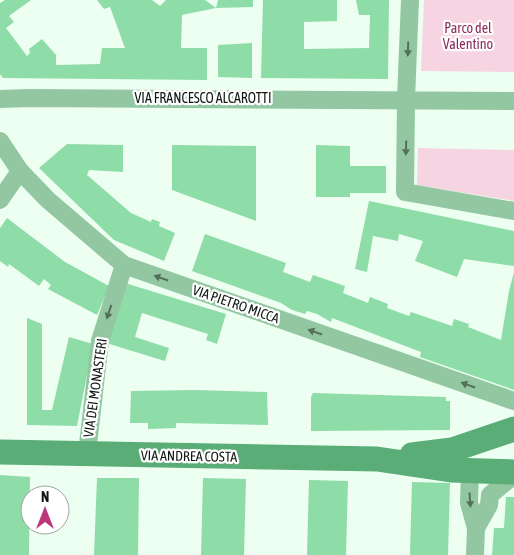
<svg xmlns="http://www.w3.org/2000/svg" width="514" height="555" font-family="'Asap Condensed',sans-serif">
<rect width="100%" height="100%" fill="#ecfff1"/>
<g fill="#f7d4e1">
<polygon points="424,0 514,0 514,72 421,71"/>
<polygon points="418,148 514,150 514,201 417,185"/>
</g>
<g fill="#8edca7">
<polygon points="5,0 31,0 9,16 14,22 6,28 27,56 30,53 29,49 42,39 56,55 56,65 100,64 102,48 125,48 110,7 104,9 97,0 152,0 160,6 166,0 205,0 216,8 182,15 181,48 207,48 207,80 3,78 0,74 0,3"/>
<polygon points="218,0 253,0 253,7 216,8"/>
<polygon points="263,0 337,0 337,21 304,22 304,49 369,48 370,15 359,15 356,0 389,0 388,79 261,78"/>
<polygon points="252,43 252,78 218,77 218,45"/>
<polygon points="67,144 123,145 123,172 89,170 87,175 131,213 151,222 152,219 160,222 159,226 175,233 164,261 114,240 39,168"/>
<polygon points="172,145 256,146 256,221 172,190"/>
<polygon points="316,145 350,146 350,166 386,166 386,193 350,193 350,197 316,197"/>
<polygon points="369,201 514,231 514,266 464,259 457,277 415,261 423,241 399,234 398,241 373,236 367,272 355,269"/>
<polygon points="7,218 65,262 109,286 97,315 48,289 51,285 44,279 39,286 9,264 8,267 0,261 0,228"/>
<polygon points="205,234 286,263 283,272 310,282 313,275 345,286 343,293 368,303 370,297 388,304 387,308 409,316 411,312 452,326 454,319 469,324 468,327 501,340 509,291 514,272 514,390 420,357 421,352 332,318 331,322 317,314 307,311 305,314 292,310 281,303 192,271"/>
<polygon points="125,283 226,314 217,344 206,340 208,334 142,313 135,337 169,348 165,361 106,343"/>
<polygon points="27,318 42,324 42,410 52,410 69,337 93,344 77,426 27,425"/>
<polygon points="194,390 267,392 268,425 176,423 176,428 148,429 148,423 130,423 131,391"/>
<polygon points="313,393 446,397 446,401 450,401 450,430 311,431 311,397"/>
<polygon points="0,475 30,477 29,555 0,555"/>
<polygon points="97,478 139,478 138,555 94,555"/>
<polygon points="203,478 246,479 244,555 201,555"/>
<polygon points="309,480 348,481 346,555 307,555"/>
<polygon points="412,482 450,483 448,555 410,555"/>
<polygon points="506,497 514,497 514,555 492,555 494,528 504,528"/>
</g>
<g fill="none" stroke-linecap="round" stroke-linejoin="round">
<g stroke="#93c7a2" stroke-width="18">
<polyline points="410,0 406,99 405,192 514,211"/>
<polyline points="0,99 29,98 514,101"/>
<polyline points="0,141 20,171 48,200 124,265 514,401"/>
<polyline points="0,200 20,171"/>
<polyline points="87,453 100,341 124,265"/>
<polyline points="470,470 469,503 476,528 475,555"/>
<polyline points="476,528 489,505 490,495 514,475"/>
</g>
<g stroke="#5aad77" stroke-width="25">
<polyline points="0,452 377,459 451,470 514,472"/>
<polyline points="412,455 452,450 514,429"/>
</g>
</g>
<defs><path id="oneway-solid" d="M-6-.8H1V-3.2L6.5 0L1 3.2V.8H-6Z" transform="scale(1.25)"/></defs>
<g fill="#52705a">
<use href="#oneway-solid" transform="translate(408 49) rotate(92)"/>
<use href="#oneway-solid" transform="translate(406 148) rotate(92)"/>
<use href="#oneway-solid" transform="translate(161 278) rotate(-161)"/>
<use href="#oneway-solid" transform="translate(109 312) rotate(108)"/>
<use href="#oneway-solid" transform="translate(315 332) rotate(-161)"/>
<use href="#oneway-solid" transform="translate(468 385) rotate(-161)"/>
<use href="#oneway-solid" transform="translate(470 500) rotate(86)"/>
</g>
<g text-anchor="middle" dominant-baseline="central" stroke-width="4.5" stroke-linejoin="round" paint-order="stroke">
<g font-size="14" fill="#8a2a59" stroke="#fff">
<text x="468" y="28">Parco del<tspan x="468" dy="16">Valentino</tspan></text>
</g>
<g font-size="14" fill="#111813" stroke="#fff">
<text x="203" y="98">VIA FRANCESCO ALCAROTTI</text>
<text transform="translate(236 304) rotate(19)">VIA PIETRO MICCA</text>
<text transform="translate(95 388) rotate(-82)">VIA DEI MONASTERI</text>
<text transform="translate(189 456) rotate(1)">VIA ANDREA COSTA</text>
</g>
</g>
<g transform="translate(45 510)"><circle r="24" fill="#ffffff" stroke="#a0a3a1"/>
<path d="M0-4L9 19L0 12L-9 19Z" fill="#bc377a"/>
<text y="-8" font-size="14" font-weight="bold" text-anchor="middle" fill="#111813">N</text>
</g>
</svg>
